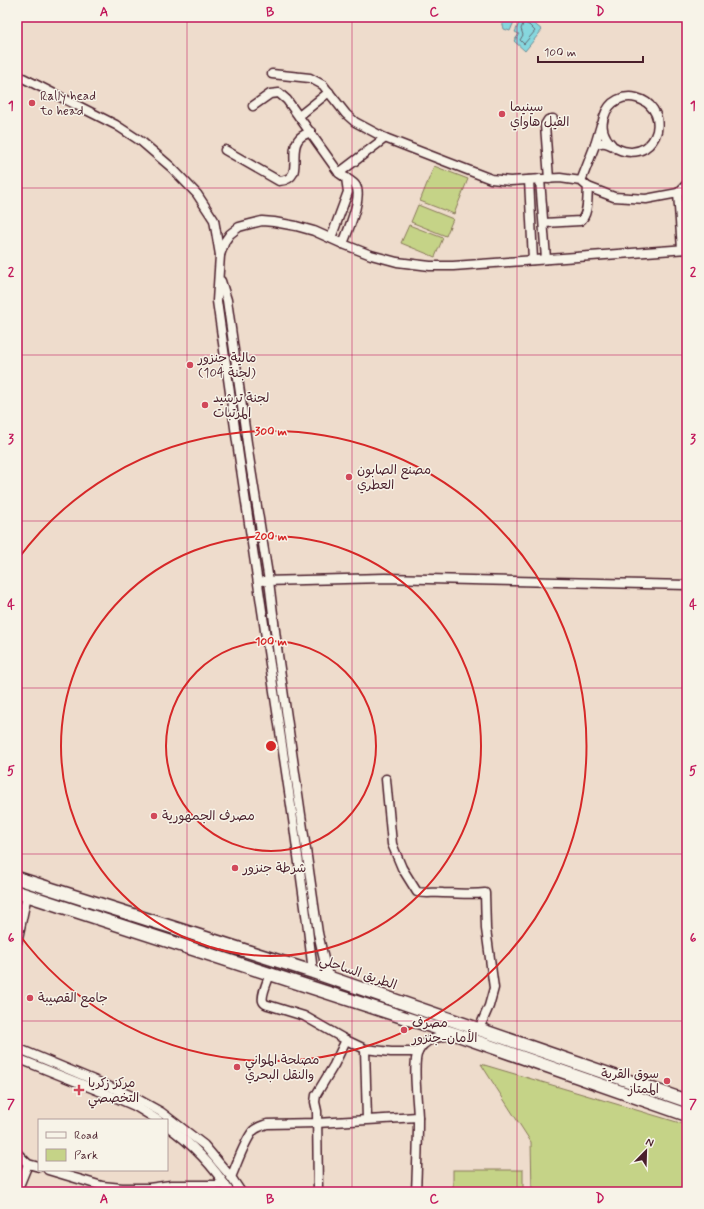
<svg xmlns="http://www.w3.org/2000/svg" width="704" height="1209" font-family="Mynerve,'Playpen Sans Arabic',sans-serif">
<rect width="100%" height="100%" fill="#eedccc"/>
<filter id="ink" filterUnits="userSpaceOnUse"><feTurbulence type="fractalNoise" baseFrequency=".025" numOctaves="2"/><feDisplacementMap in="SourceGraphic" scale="8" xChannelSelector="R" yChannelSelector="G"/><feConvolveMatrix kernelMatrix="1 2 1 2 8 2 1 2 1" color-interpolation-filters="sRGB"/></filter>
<g filter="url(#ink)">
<g fill="#c5d387" stroke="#887959">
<polygon points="434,166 468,179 454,214 420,201"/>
<polygon points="418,205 453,219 446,236 411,222"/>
<polygon points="409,225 443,238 435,257 401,243"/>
<polygon points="481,1064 687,1125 687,1192 646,1192 641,1187 635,1192 532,1192 531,1142"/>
<rect x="453" y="1170" width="70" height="22"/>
</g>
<g fill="#86d7de" stroke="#6e8d96">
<polygon points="501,17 516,17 510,31 504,29"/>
<polygon points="522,17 531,21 542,30 525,51 514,41 519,34 515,32"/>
</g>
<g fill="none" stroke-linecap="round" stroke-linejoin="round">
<polygon stroke="#626973" stroke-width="1" points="525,23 529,25 535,31 524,44 520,40 523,35 521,29 523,24"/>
<defs>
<g id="minor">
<polyline points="272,74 310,78 323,85 346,114 355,122 385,138 491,179 510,181 560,178 581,181 588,187 614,197 646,199 678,193"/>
<polyline points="17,75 116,125 142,142 171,167 197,194 214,220 220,255"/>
<path d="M253 106 270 94 279 93 287 100 339 173C345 178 353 181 356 186 363 198 347 232 343 244"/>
<polyline points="299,116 329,92"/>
<path d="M595 145C597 144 599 143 601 143 607 142 613 146 618 149 626 153 637 153 645 148 651 144 655 138 657 131 664 96 614 83 604 117 600 128 604 137 612 145"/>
<path d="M225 150 279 181C305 179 288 154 298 140 301 135 306 134 311 132"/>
<polyline points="339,173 385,138"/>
<polyline points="540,179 546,259"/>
<polyline points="549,179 545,125 548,120 553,119"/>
<polyline points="529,180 533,260"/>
<polyline points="581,181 595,145 601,125"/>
<path d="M544 223 580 221C589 215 587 197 588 187"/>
<polyline points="331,238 348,192 346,178"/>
<polyline points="682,249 678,193 687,184"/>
<polyline points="221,281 227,300 249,457 269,581 278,655 318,933 328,977"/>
<polyline points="264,581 385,578 687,585"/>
<path d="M386 779 392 844 402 868 417 892C426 894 434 892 443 893 457 893 471 895 485 893L486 929 494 988 489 1006 479 1029"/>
<polyline points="17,943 27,895"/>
<polyline points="313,972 308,929 292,812 239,456 217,301 220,255 225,241 230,234 239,227 250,224 262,221 274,222 296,226 314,231 343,244 371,255 397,262 430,266 453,266 687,249"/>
<path d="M270 974C268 980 261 995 263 1001 264 1004 265 1004 268 1005L304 1016 346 1040 365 1049 391 1052H418"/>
<polyline points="17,1048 132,1096 161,1112 204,1145 231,1177 241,1192"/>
<polyline points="365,1049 367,1119"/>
<polyline points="17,1058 119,1099 135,1106 158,1120"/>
<path d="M167 1126C191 1143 214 1167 230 1192"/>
<polyline points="17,1153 28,1164 39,1167"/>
<polyline points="48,1170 102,1186 122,1188 149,1188 171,1185 225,1185"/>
<path d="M231 1177C237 1164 244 1142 253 1131 257 1127 262 1126 267 1124L317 1123 418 1117"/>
<polyline points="17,1191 28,1164"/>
<polyline points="318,1192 317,1111 315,1102 316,1095 334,1065 346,1040"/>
<path d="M416 1192C417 1168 418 1143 418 1119 418 1104 412 1063 418 1052 425 1038 439 1037 452 1035"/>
</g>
<g id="highway">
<polyline points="17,878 313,972 687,1101"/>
<polyline points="17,892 455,1034 687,1115"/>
</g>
</defs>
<use href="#minor" stroke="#4a1f2b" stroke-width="11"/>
<use href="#highway" stroke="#4a1f2b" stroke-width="15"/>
<use href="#minor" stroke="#f7f3e8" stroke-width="8"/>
<use href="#highway" stroke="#f7f3e8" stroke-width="12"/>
</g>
</g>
<path fill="none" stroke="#c2185b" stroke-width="1" stroke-opacity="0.55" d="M187 17V1192M352 17V1192M517 17V1192M17 188H687M17 355H687M17 521H687M17 688H687M17 854H687M17 1021H687"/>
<g fill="none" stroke="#d62828" stroke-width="2">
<circle cx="271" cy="746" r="105"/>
<circle cx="271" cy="746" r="210"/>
<path d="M18 559A315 315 0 1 1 18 933"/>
</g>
<g fill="#d1495b" stroke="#f7f3e8" stroke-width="1.5">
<circle cx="32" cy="103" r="4"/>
<circle cx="502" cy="114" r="4"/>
<circle cx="190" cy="365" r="4"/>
<circle cx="205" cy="405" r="4"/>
<circle cx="349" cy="477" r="4"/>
<circle cx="154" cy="816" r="4"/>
<circle cx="235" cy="868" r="4"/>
<circle cx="30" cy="998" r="4"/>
<circle cx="404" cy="1030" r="4"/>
<circle cx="237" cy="1067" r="4"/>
<circle cx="667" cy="1081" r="4"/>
<path d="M77 1084h4v4h4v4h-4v4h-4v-4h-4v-4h4z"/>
</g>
<g text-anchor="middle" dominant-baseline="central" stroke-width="3" stroke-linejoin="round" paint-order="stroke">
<g font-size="13" fill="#4a1f2b" stroke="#f7f3e8" text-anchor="start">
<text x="40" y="96">Rally head<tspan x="40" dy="15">to head</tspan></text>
<text x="510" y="107">سينيما<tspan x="510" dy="15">الفيل هاواي</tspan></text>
<text x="198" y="358">مالية جنزور<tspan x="198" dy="15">(لجنة 104)</tspan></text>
<text x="213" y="398">لجنة ترشيد<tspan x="213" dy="15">المرتبات</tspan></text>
<text x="357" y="470">مصنع الصابون<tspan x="357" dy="15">العطري</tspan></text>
<text x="162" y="816">مصرف الجمهورية</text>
<text x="243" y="868">شرطة جنزور</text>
<text x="38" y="998">جامع القصيبة</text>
<text x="412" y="1023">مصرف<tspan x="412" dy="15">الأمان-جنزور</tspan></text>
<text x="245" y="1060">مصلحة المواني<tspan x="245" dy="15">والنقل البحري</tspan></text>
<text x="659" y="1074" text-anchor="end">سوق القرية<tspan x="659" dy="15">الممتاز</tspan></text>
<text x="88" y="1083">مركز زكريا<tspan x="88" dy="15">التخصصي</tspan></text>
</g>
<g font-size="13" fill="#4a1f2b" stroke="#f7f3e8">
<text transform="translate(358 973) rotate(19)">الطريق الساحلي</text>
</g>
</g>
<circle cx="271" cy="746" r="6" fill="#d62828" stroke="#f7f3e8" stroke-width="2"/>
<g font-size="12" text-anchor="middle" font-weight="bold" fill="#d62828" stroke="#f7f3e8" stroke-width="3" stroke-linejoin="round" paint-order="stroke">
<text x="271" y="435">300 m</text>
<text x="271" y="540">200 m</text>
<text x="271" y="645">100 m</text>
</g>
<rect width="704" height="1209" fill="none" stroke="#f7f3e8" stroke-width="44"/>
<rect x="38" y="1119" width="130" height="52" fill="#f7f3e8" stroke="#b29e9c"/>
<rect x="46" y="1132" width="20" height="6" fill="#f7f3e8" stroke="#b29e9c"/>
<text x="74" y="1139" font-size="12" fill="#4a1f2b">Road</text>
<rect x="46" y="1149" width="20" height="12" fill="#c5d387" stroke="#b29e9c"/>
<text x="74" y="1159" font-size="12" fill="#4a1f2b">Park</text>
<g transform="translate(646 1151) rotate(23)" stroke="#f7f3e8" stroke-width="3" paint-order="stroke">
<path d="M0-3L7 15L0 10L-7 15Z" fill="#4a1f2b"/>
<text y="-6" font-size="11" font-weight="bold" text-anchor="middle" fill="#4a1f2b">N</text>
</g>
<path d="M538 56v6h105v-6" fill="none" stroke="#4a1f2b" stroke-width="2"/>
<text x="544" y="56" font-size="12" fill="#4a1f2b" stroke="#f7f3e8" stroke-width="3" paint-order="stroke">100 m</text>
<rect x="22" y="22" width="660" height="1165" fill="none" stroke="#c2185b" stroke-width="1.5"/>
<g font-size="13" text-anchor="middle" font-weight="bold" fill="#c2185b">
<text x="104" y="16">A</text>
<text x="270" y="16">B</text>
<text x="434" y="16">C</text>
<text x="600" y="16">D</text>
<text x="11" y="110">1</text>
<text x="693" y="110">1</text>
<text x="11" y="276">2</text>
<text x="693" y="276">2</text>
<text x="11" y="443">3</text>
<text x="693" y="443">3</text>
<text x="11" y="609">4</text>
<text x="693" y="609">4</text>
<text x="11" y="775">5</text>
<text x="693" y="775">5</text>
<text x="11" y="942">6</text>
<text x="693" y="942">6</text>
<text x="11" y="1108">7</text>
<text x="693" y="1108">7</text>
<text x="104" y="1203">A</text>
<text x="270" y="1203">B</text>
<text x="434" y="1203">C</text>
<text x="600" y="1203">D</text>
</g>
</svg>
